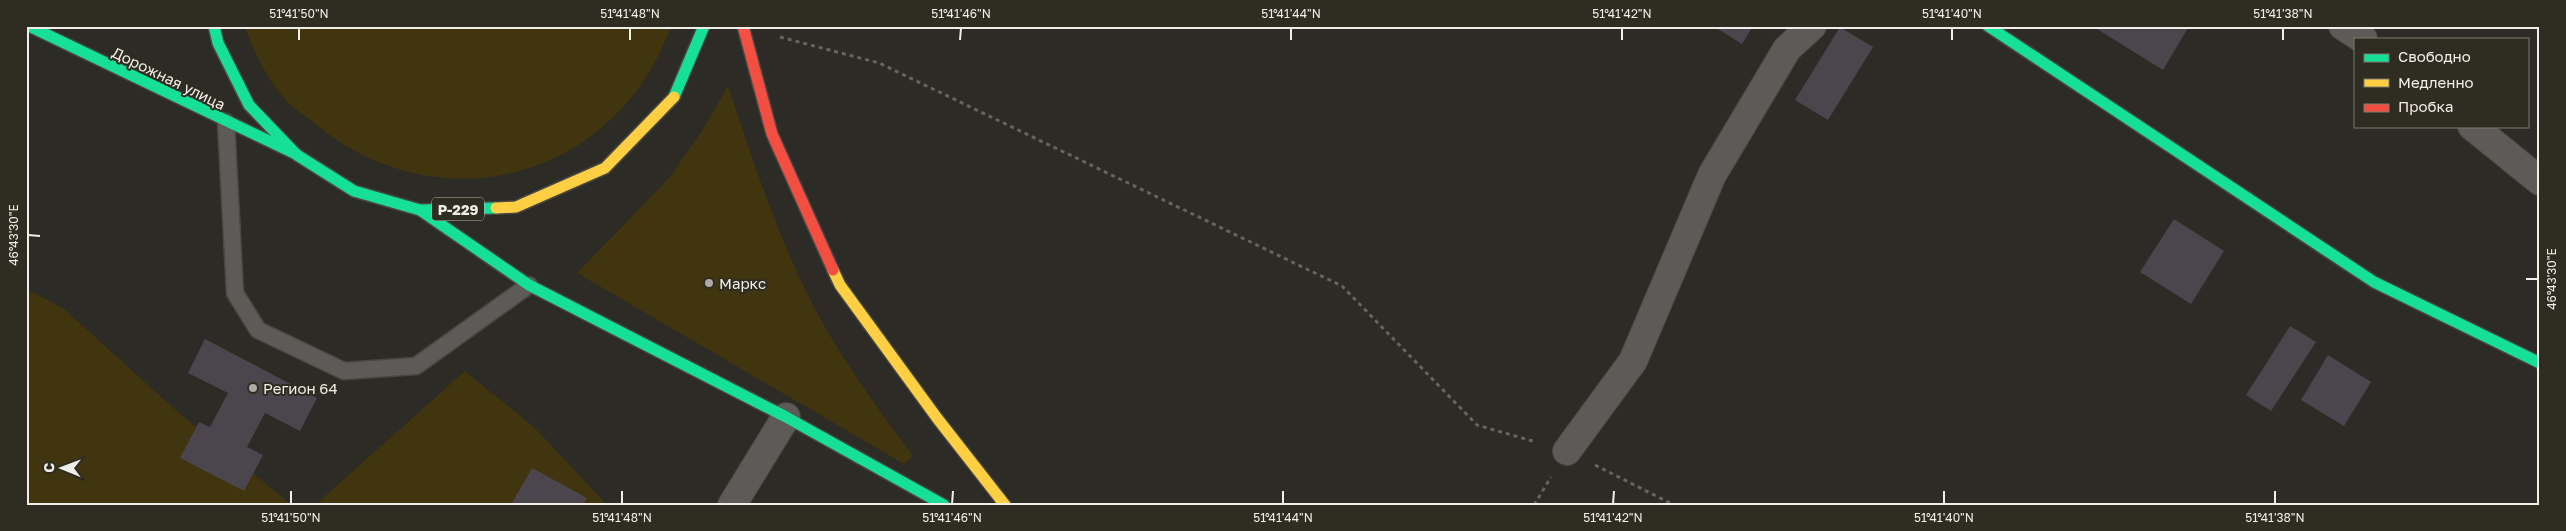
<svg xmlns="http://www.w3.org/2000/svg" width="2566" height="531" font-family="'Golos Text',sans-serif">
<rect width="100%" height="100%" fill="#2c2b25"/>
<g fill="#40350f">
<path d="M245 26H671C616 180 439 227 314 123 304 115 293 108 285 99 267 79 253 51 245 26Z"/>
<path d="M728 86C752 158 776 232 811 301 839 356 876 406 913 456L904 464 577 273 669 178 702 131Z"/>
<polygon points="26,289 63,308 179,413 292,505 26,505"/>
<polygon points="465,371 535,428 607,505 315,505"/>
</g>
<g fill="#4b454e">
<polygon points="1713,26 1753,26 1742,44"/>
<polygon points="2098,26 2189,26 2163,70 2097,29"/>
<polygon points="1840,27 1873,47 1828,120 1795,100"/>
<polygon points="2174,219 2224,251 2191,304 2140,272"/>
<polygon points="2290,326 2316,342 2271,411 2246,395"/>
<polygon points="205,339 317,398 300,431 265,413 247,447 263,455 244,491 180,458 199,422 210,427 228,393 188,373"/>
<polygon points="2328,355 2371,382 2344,426 2301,400"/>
<polygon points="532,468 587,498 583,505 512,503"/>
</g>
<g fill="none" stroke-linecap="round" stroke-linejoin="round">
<defs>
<polyline id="lane" points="226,122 235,293 258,330 344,371 416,366 529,285"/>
<g id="street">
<polyline points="2343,26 2363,39"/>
<polyline points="2472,126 2540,181"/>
<polyline points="1567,451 1633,361 1712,175 1787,49 1812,26"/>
<polyline points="732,505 786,417"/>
</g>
<g id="fast">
<polyline points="29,26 296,154"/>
<polyline points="214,26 218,43 249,105 297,155 354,191 420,210 496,208"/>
<polyline points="1988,26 2374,282 2540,363"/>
<polyline points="674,97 704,26"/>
<polyline points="420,210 529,285 786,417 944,505"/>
</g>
<g id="slow">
<polyline points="496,208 516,207 605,168 674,97"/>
<polyline points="833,270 840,285 937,418 1005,505"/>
</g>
<polyline id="jam" points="743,26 772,134 833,270"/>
</defs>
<use href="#lane" stroke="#484742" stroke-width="19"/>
<use href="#street" stroke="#484742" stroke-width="30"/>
<use href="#fast" stroke="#484742" stroke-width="14"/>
<use href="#slow" stroke="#484742" stroke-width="14"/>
<use href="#jam" stroke="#484742" stroke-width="14"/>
<g stroke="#656460" stroke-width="3" stroke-dasharray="4 4" stroke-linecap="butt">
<polyline points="780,37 879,63 1342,286 1477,425 1536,442"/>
<polyline points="1595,465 1674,505"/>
<polyline points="1534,505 1551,477"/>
</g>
<use href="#lane" stroke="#5c5b57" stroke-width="16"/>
<use href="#street" stroke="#5c5b57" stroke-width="28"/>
<use href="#fast" stroke="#16e098" stroke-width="11"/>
<use href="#slow" stroke="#ffcf43" stroke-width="11"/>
<use href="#jam" stroke="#f24e42" stroke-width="11"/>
</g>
<path fill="none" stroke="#f0eee8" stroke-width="2" d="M299 40V28M630 40V28M960 40 961 28M1291 40V28M1622 40V28M1952 40V28M2283 40V28M28 235 40 236M2526 279H2538M291 504V491M622 504V491M952 504 953 491M1283 504V491M1613 504 1614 491M1944 504V491M2275 504V491"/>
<g fill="#abaaa4" stroke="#2f2c22" stroke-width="2">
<circle cx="709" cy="283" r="5"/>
<circle cx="253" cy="388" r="5"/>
</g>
<g text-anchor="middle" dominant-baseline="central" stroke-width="4" stroke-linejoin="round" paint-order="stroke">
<rect fill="#2f2c22" stroke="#b6b4ad" stroke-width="1" x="432" y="197.5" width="52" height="23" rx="4"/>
<g font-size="14" font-weight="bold" fill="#f0eee8">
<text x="458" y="209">Р-229</text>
</g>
<g font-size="15" fill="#f0eee8" stroke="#2f2c22">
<text transform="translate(169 78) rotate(26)">Дорожная улица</text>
</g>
<g font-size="15" fill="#f0eee8" stroke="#2f2c22" text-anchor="start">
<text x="719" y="283">Маркс</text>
<text x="263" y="388">Регион 64</text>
</g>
</g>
<rect width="2566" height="531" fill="none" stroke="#2f2c22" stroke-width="55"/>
<rect x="2354" y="38" width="175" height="90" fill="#2f2c22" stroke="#7c7a71"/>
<rect x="2364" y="54" width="25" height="8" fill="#16e098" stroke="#7c7a71"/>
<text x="2398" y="62" font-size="15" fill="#f0eee8">Свободно</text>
<rect x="2364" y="79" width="25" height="8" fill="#ffcf43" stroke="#7c7a71"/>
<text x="2398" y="88" font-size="15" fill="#f0eee8">Медленно</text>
<rect x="2364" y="104" width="25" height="8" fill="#f24e42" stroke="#7c7a71"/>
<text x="2398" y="112" font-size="15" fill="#f0eee8">Пробка</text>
<g transform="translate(62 468) rotate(271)" stroke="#2f2c22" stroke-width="4" paint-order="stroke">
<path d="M0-4L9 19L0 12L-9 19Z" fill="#f0eee8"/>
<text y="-8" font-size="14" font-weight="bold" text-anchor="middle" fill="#f0eee8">С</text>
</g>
<rect x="28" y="28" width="2510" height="476" fill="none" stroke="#f0eee8" stroke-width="2"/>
<g font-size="12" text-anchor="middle" fill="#f0eee8">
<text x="299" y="18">51°41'50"N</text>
<text x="630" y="18">51°41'48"N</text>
<text x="961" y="18">51°41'46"N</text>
<text x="1291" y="18">51°41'44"N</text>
<text x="1622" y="18">51°41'42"N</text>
<text x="1952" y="18">51°41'40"N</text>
<text x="2283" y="18">51°41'38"N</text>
<text transform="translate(14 235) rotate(-90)" y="4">46°43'30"E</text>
<text transform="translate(2552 279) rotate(-90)" y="4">46°43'30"E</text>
<text x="291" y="522">51°41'50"N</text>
<text x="622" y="522">51°41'48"N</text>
<text x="952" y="522">51°41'46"N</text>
<text x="1283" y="522">51°41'44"N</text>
<text x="1613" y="522">51°41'42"N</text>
<text x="1944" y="522">51°41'40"N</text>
<text x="2275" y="522">51°41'38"N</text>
</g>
</svg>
